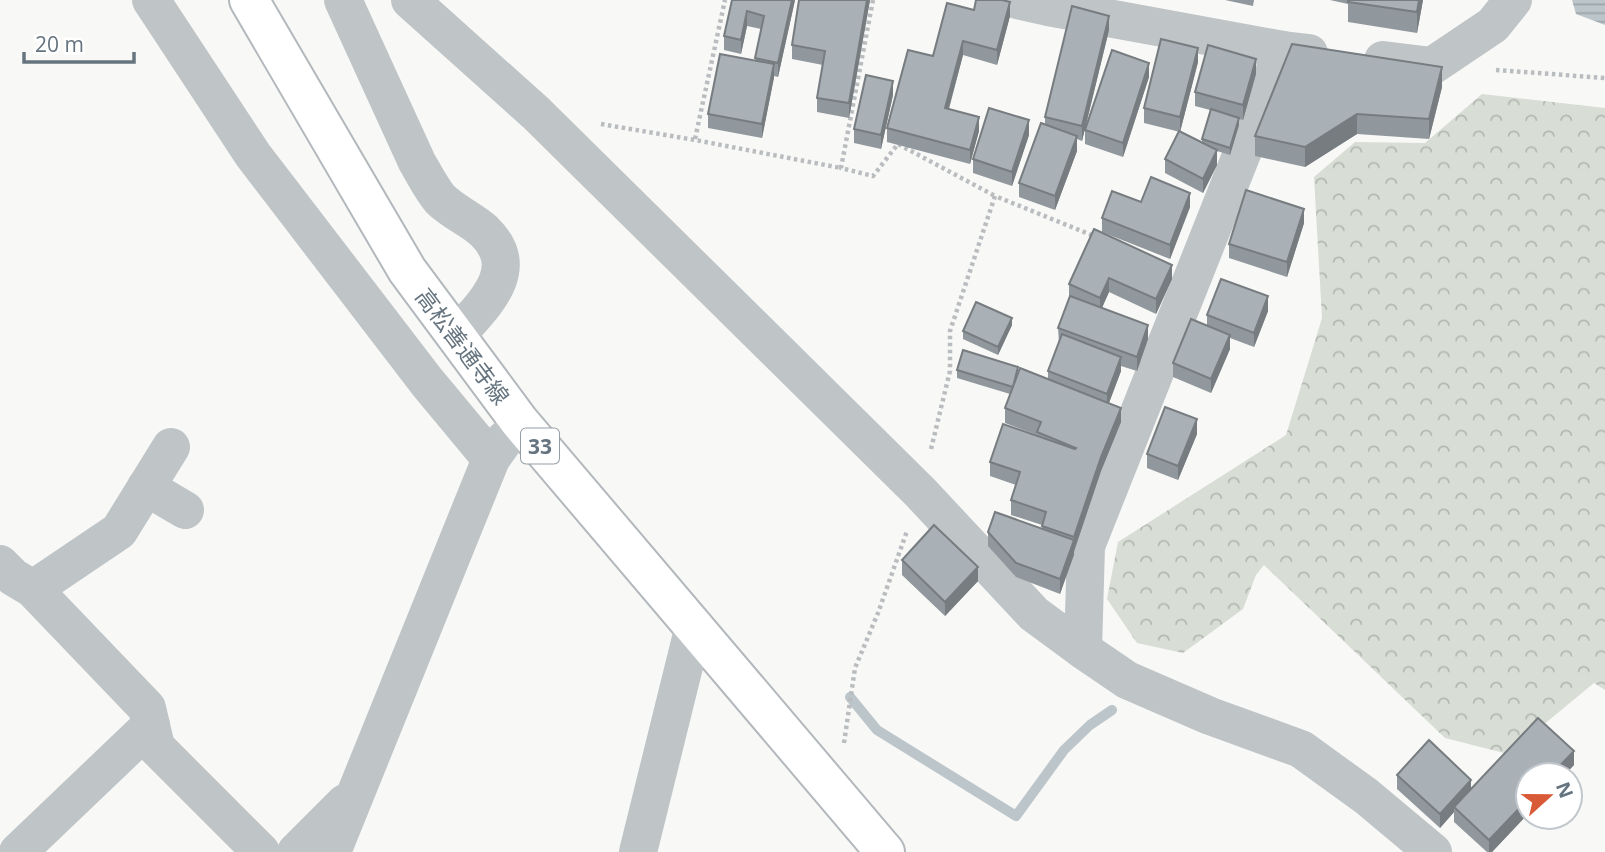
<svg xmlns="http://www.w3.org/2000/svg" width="1605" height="852" font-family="'Open Sans','Noto Sans JP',sans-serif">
<defs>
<pattern id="forest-crowns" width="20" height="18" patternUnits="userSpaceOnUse" patternTransform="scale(1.75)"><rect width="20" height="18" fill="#d8ddd5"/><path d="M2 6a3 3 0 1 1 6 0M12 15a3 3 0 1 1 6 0" fill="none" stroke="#b3b8b2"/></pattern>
<pattern id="water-rules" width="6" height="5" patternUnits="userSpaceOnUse" patternTransform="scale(1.75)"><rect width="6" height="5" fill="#bcc5ca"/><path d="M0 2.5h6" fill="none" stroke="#9ca5a9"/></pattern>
</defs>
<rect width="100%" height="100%" fill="#f8f8f6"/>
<polygon fill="url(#forest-crowns)" points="1482,94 1605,108 1605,690 1594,683 1508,754 1445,738 1264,565 1256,575 1243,609 1183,653 1137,643 1107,599 1118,542 1286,435 1322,318 1314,177 1355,142 1425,143"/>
<polygon fill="url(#water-rules)" points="1572,0 1605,0 1605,25 1576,14"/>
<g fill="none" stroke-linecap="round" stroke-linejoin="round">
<polyline stroke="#bcc5ca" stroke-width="10" points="850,697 877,730 1016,816 1064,750 1090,725 1112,710"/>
<defs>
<polyline id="major" points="249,0 407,270 519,421 885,852"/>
</defs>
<use href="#major" stroke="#b3b8bc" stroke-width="42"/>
<g stroke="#babdbf" stroke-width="4.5" stroke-dasharray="3.5 3.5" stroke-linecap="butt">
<polyline points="873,0 841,168 873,176 898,144 995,196"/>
<polyline points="1496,70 1605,78"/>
<polyline points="601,124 695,140 841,168"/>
<polyline points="695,139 725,0"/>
<polyline points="931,449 950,371 950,331 995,196 1094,236"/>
<polyline points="844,743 855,668 878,613 907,531"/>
</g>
<g stroke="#bfc4c7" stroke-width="38">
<polyline points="151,0 253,155 427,382 491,459"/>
<path d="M343 0 417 162C424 174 431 188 440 199 453 212 471 219 484 231 524 270 483 305 456 336"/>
<polyline points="410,0 536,113 920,492 1034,614 1083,650 1127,680 1210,716 1301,749 1366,796 1433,852"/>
<polyline points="1017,0 1048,7 1283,50 1309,53"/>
<polyline points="1383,60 1432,66 1493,25 1513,0"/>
<polyline points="146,487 185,510"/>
<polyline points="0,564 13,577 33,589 147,708 156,747 261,852"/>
<polyline points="33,589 119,531 171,447"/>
<polyline points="1083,650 1086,546 1283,50"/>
<polyline points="18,852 151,725"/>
<polyline points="296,852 345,803"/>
<polyline points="332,852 491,459 505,439"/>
<polyline points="638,852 694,626"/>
</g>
<use href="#major" stroke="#fff" stroke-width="38"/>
</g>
<g fill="#91989d">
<polygon points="732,0 795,0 778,77 774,76 762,138 708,128 708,114 755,60 761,29 747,26 741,54 724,50 724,36"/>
<polygon points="870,0 849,118 817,112 817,98 823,65 792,59 792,45"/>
<polygon points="1225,0 1254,0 1253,6"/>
<polygon points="1330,0 1423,0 1417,33 1348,22 1348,4"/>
<polygon points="974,10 1010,16 997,65 963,55 949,109 979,131 970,164 887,142 887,128 933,56"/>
<polygon points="1109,30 1082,141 1077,139 1077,151 1055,210 1019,197 1019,183 1045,124 1045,117"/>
<polygon points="1198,62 1180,132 1144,123 1144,108"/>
<polygon points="1256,74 1243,120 1239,119 1239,125 1230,155 1217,151 1217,165 1203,193 1165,173 1165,159 1202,143 1202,139 1210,110 1195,106 1195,92"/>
<polygon points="1149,77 1123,157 1085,144 1085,130"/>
<polygon points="1442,87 1429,139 1357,134 1305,167 1255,156 1255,136"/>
<polygon points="893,95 881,149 854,143 854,129"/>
<polygon points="1029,135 1012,186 973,173 973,159"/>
<polygon points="1141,202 1190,207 1170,259 1102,232 1102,218"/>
<polygon points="1304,223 1287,277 1229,258 1229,244"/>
<polygon points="1094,229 1172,279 1156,314 1109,292 1102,308 1148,339 1137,371 1121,366 1121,371 1109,403 1121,422 1101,471 1060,594 1016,577 988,546 988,532 1042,529 1042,525 1011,515 1011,500 1016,485 990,476 990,462 1037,435 1005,423 1005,408 1010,394 957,378 957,370 1018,373 1048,379 1048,371 1059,343 1058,328 1069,298 1069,284"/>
<polygon points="1268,311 1254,347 1230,338 1230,349 1211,393 1173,377 1173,363 1207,326 1207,315"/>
<polygon points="1012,325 998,355 963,339 963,331"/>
<polygon points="1197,434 1178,480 1147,468 1147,454"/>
<polygon points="902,560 978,581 945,616 902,575"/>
<polygon points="1574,765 1492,852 1487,852 1454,822 1454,812 1440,828 1397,789 1397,775 1471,790"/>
</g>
<g fill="#767c7f">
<polygon points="792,0 795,0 778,77 778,63"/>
<polygon points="867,0 870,0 849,118 849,103"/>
<polygon points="1419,0 1423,0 1417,33 1417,12"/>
<polygon points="1010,2 1010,16 997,65 997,50"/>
<polygon points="747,11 747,26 741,54 741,40"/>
<polygon points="1109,16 1109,30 1082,141 1082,126"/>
<polygon points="963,41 963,55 945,122 945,108"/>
<polygon points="1198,48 1198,62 1180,132 1180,117"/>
<polygon points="1256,59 1256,74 1243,120 1243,105"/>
<polygon points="1149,63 1149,77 1123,157 1123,143"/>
<polygon points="774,64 774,78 762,138 762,124"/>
<polygon points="1442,67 1442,87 1429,139 1429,119"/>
<polygon points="893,81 893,95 881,149 881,135"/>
<polygon points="1357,114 1357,134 1305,167 1305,147"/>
<polygon points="979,117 979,131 970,164 970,150"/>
<polygon points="1239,118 1239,125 1230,155 1230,148"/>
<polygon points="1029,120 1029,135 1012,186 1012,172"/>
<polygon points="1077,136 1077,151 1055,210 1055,196"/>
<polygon points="1217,150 1217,165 1203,193 1203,179"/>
<polygon points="1190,193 1190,207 1170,259 1170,245"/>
<polygon points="1304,209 1304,223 1287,277 1287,262"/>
<polygon points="1172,265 1172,279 1156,314 1156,299"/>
<polygon points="1109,278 1109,292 1100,312 1100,298"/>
<polygon points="1268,296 1268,311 1254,347 1254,333"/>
<polygon points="1012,318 1012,325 998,355 998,347"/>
<polygon points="1148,325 1148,339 1137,371 1137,357"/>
<polygon points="1230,335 1230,349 1211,393 1211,379"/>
<polygon points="1121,357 1121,371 1107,408 1107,394"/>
<polygon points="1121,408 1121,422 1101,471 1074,551 1074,537 1101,457"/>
<polygon points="1197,419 1197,434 1178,480 1178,466"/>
<polygon points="1074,540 1074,555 1060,594 1060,579"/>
<polygon points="978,567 978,581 945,616 945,602"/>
<polygon points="1574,751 1574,765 1564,775 1551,775"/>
<polygon points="1471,780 1471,794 1454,807 1454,812 1440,828 1440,814"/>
<polygon points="1528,799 1528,814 1492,852 1489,852 1489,840"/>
</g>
<g fill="#a9b1b6" stroke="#767c7f" stroke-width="2">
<polygon points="732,0 792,0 778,63 755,58 764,16 747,11 741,40 724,36"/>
<polygon points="799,0 867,0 849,103 817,98 825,51 792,45"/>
<polygon points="976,0 1002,0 1010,2 997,50 963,41 945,108 979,117 970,150 887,128 908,50 933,56 947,3 974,10"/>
<polygon points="1348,0 1419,0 1417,12 1348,2"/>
<polygon points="1072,6 1109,16 1082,126 1045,117"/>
<polygon points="1161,39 1198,48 1180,117 1144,108"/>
<polygon points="1292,44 1442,67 1429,119 1357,114 1305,147 1255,136"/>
<polygon points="1208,45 1256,59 1243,105 1195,92"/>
<polygon points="1112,50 1149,63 1123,143 1085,130"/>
<polygon points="720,54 774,64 762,124 708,114"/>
<polygon points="866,75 893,81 881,135 854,129"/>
<polygon points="989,108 1029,120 1012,172 973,159"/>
<polygon points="1211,109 1239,118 1230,148 1202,139"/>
<polygon points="1041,123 1077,136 1055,196 1019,183"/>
<polygon points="1179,131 1217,150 1203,179 1165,159"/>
<polygon points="1151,177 1190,193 1170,245 1102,218 1112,191 1141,202"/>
<polygon points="1246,190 1304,209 1287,262 1229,244"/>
<polygon points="1094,229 1172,265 1156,299 1109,278 1100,298 1069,284"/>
<polygon points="1221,279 1268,296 1254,333 1207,315"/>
<polygon points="1070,296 1148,325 1137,357 1058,328"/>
<polygon points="976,302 1012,318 998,347 963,331"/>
<polygon points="1191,319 1230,335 1211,379 1173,363"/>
<polygon points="1062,334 1121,357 1107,394 1048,371"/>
<polygon points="963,350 1018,367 1013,387 957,370"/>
<polygon points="1020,368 1121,408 1101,457 1074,537 1042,526 1046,512 1011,500 1020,472 990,462 1003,424 1075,449 1076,448 1037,432 1041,422 1005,408"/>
<polygon points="1165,407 1197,419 1178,466 1147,454"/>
<polygon points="995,512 1074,540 1060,579 1016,563 988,532"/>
<polygon points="934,525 978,567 945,602 902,560"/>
<polygon points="1538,718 1574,751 1551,775 1528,775 1528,799 1489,840 1454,807"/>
<polygon points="1429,740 1471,780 1440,814 1397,775"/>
</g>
<g text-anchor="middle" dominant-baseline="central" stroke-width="7" stroke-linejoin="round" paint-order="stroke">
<rect fill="#fff" stroke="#939ea5" stroke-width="2" x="521" y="428.5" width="38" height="35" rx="5"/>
<g font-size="21" font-weight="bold" fill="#65747f">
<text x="540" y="446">33</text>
</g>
<g font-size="23" fill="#65747f" stroke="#fff">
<text transform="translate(463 346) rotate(53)">高松善通寺線</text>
</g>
</g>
<g transform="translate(1549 796) rotate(69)"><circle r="33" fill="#ffffff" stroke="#c1c7cc" stroke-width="2"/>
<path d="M0-5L12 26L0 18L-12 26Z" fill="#d85a36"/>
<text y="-10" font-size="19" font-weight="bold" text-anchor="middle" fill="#65747f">N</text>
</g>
<path d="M24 52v10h110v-10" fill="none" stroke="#65747f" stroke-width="3.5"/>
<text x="35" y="52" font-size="21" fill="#65747f" stroke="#ffffff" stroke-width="5" paint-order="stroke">20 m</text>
</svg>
